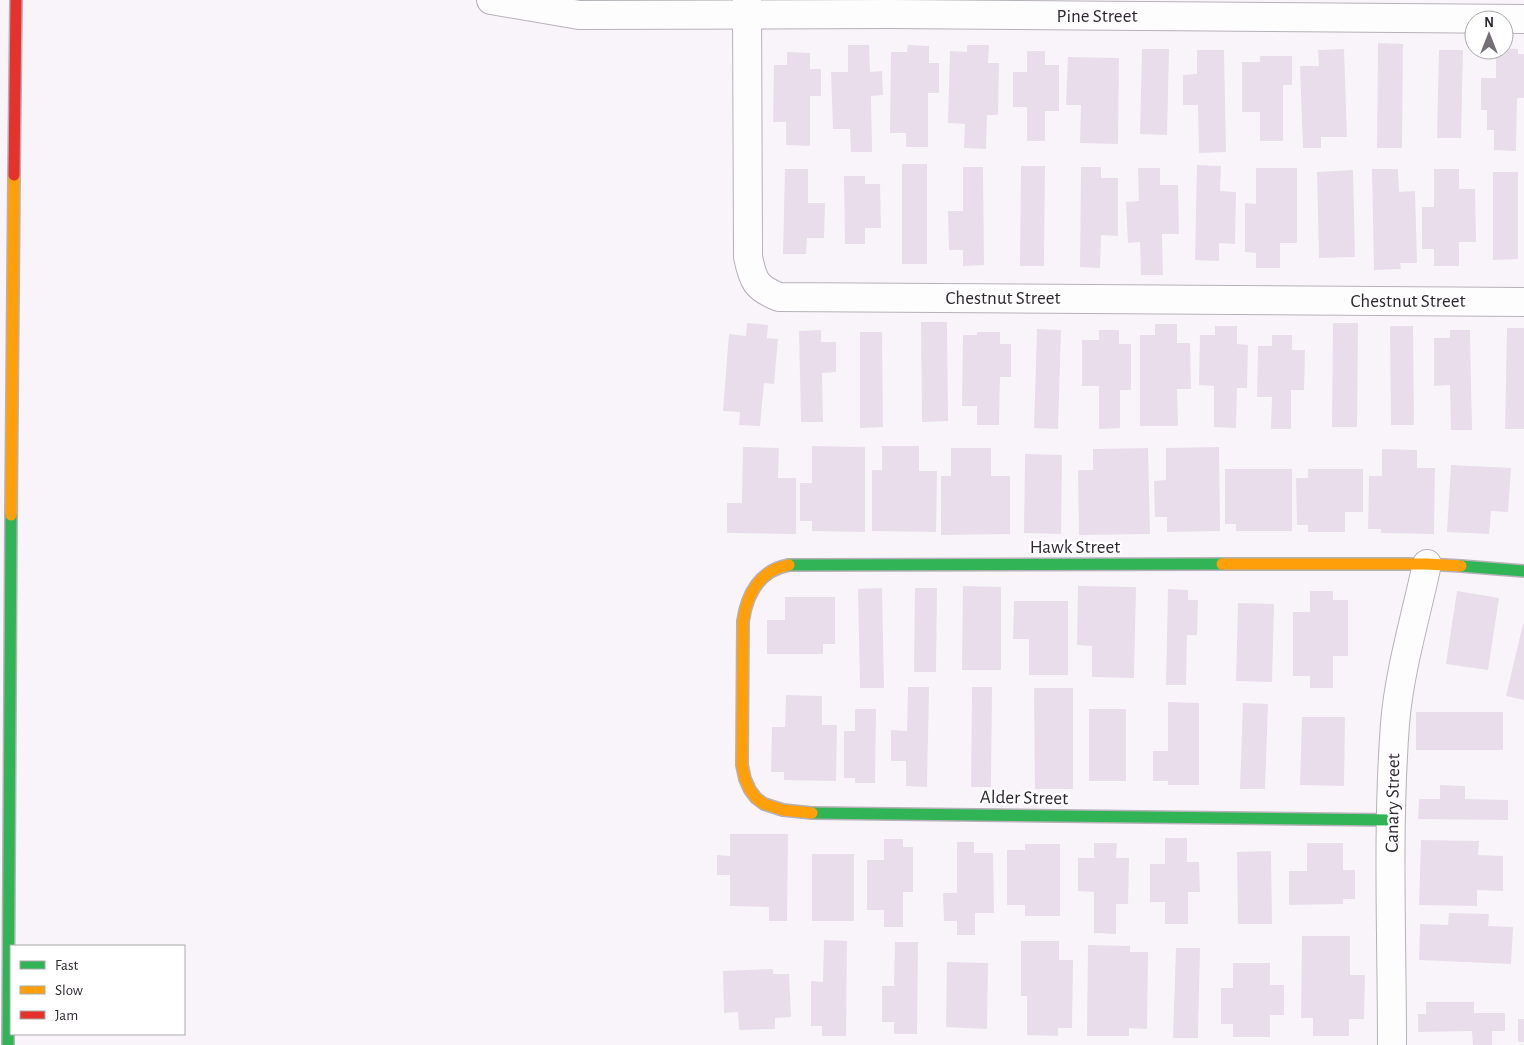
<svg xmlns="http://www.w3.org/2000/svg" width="1524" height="1045" font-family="'Alegreya Sans',sans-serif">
<rect width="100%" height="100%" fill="#f9f4fa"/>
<g fill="#e9ddec">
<polygon points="1378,43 1403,44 1402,148 1377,148"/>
<polygon points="848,45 869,45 870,72 882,71 883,95 871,96 872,152 851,152 850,129 833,129 831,72 848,72"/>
<polygon points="908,45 929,46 929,63 939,63 939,93 928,93 928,147 906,147 906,133 890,133 891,52 907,52"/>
<polygon points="967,45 989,45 988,63 999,63 998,115 987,115 986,149 964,148 965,124 948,123 950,51 967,52"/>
<polygon points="1504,48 1518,49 1518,54 1524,54 1524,98 1517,98 1516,151 1494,150 1494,130 1487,130 1487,110 1481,110 1481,78 1496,78 1496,50 1504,50"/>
<polygon points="1142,49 1169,49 1167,135 1140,134"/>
<polygon points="1344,49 1347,137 1321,137 1321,148 1303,148 1300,66 1319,66 1318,50"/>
<polygon points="1197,50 1224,50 1226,152 1199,153 1198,105 1183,105 1183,75 1197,74"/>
<polygon points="1439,50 1463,50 1461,138 1437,138"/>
<polygon points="1027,51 1045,51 1045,65 1059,65 1059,111 1045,111 1045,141 1027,141 1027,107 1013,107 1013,72 1027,72"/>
<polygon points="787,52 810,53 810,69 821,69 821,96 810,96 810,146 786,145 786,122 773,122 774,65 787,65"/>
<polygon points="1260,56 1292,56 1292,85 1283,85 1283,141 1260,141 1260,112 1242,112 1242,62 1260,62"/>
<polygon points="1068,57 1119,58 1118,144 1080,143 1081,105 1066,105"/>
<rect x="902" y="164" width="25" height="100"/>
<polygon points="1197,165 1221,166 1220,191 1236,192 1235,244 1219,243 1219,261 1195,260"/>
<polygon points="1021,166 1045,166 1044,266 1020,266"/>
<polygon points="963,167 983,167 984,265 963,266 963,250 949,250 948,211 963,211"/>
<polygon points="1081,167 1101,167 1101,178 1118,178 1118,236 1101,235 1100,268 1080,267"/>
<polygon points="1138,168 1160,168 1160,185 1178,185 1179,234 1162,234 1163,275 1141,275 1140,242 1128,243 1126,202 1139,201"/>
<polygon points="1256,168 1297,168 1297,243 1280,243 1280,268 1256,268 1256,253 1245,252 1245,203 1256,204"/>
<polygon points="785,169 808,169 808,203 825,203 824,238 807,238 806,254 783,254"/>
<polygon points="1372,169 1398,169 1399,192 1415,191 1417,263 1400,263 1401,269 1374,270"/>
<polygon points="1434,169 1459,169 1459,189 1475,189 1476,242 1459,242 1459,266 1434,266 1434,249 1422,249 1422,207 1434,207"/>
<polygon points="1353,170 1355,257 1319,258 1317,172"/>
<polygon points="1493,172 1518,172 1518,259 1493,260"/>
<polygon points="844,176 865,176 865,184 880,184 881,228 865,228 865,244 845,244"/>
<polygon points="921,322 947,322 948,421 922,422"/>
<polygon points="747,323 768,325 767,338 778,339 774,384 764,383 760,426 739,425 740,412 723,411 729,334 746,336"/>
<polygon points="1333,323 1358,323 1357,427 1332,427"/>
<polygon points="1155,324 1177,324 1177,343 1190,343 1191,389 1177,389 1178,426 1140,426 1140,335 1155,335"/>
<polygon points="1215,326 1237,326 1237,344 1248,345 1247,388 1237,388 1236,428 1214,427 1214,386 1199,385 1200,335 1215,335"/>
<polygon points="1390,326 1413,326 1414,425 1391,425"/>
<polygon points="1507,328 1524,328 1524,429 1505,429"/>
<polygon points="1037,329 1061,330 1058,429 1034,428"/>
<polygon points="821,330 821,342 836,342 836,372 822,373 823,422 801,422 799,331"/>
<polygon points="1099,330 1119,330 1119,344 1131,344 1131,390 1120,390 1120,428 1099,429 1099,386 1082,386 1082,340 1099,340"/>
<polygon points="1450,330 1470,330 1472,430 1451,430 1450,385 1434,386 1434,338 1450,338"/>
<polygon points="860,332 882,332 883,427 860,428"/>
<polygon points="977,332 1000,332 1000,344 1011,344 1011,377 1000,377 999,425 977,425 977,406 962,406 963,335 977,335"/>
<polygon points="1272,335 1292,335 1292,350 1305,350 1304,390 1291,390 1291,429 1271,429 1272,397 1257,397 1258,346 1272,346"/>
<polygon points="812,446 865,447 865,532 812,531 812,521 800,521 800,483 812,483"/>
<polygon points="882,446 919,446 919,471 937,471 936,532 872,531 872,470 882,470"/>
<polygon points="743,447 779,448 778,478 796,478 796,534 727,533 727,503 742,503"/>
<polygon points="1219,447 1220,531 1167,532 1167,517 1155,517 1154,481 1166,480 1166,448"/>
<polygon points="951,448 991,448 991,476 1010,476 1010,534 941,535 941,476 951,476"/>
<polygon points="1148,448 1150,534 1079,535 1078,470 1093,470 1093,449"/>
<polygon points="1382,449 1417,450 1417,468 1435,468 1434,534 1381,533 1381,529 1368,529 1369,476 1382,476"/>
<polygon points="1025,454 1062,455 1061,534 1024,533"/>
<polygon points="1451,465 1511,468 1508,512 1491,511 1489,534 1447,532"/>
<polygon points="1225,469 1292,469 1292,531 1236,531 1236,524 1225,524"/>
<polygon points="1308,469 1363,469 1363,512 1345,512 1345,532 1308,532 1308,525 1297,525 1296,478 1308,478"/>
<polygon points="963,586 1001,587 1001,670 962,670"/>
<polygon points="1078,586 1136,587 1134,678 1092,677 1092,646 1077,645"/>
<polygon points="882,588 884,688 860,688 858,589"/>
<polygon points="915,588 937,588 936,672 914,672"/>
<polygon points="1168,589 1188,590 1188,600 1198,600 1197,635 1187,635 1186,685 1166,685"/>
<polygon points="1310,591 1333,591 1333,600 1348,600 1348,656 1333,656 1333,688 1310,688 1310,676 1293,676 1293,612 1310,612"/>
<polygon points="1457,591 1499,598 1488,670 1446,664"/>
<polygon points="785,597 835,597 835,644 823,644 823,654 767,654 767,620 785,620"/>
<polygon points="1014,601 1068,601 1068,675 1029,675 1029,639 1013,639"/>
<polygon points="1238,603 1274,604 1272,682 1236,681"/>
<polygon points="1523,624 1524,624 1524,700 1506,696"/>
<polygon points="908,687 929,687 927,787 906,786 906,761 891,761 891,730 907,731"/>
<polygon points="972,687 992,687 991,787 971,787"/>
<polygon points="1034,688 1073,688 1073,789 1035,789"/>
<polygon points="786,695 822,696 822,725 837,725 836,781 784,780 784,772 771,772 772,727 785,727"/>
<polygon points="1168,702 1199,703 1199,785 1168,785 1168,781 1153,781 1153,751 1168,751"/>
<polygon points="1243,703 1268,704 1265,789 1240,789"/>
<polygon points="855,709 876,709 875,783 855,783 855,778 844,778 844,731 855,731"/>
<rect x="1089" y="709" width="37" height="72"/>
<rect x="1416" y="712" width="87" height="38"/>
<polygon points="1302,717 1345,717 1344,786 1300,785"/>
<polygon points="1440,785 1465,786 1465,799 1508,800 1508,820 1418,819 1419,799 1440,799"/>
<polygon points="730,834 788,834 787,921 769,921 769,907 730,906 730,875 717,875 717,855 730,856"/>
<polygon points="1165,838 1187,838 1187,862 1199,862 1200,892 1188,892 1188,924 1165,924 1165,902 1150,902 1150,864 1165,864"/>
<polygon points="884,839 903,839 903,847 913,847 913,892 903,892 903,927 884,927 884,910 867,910 867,860 884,860"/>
<polygon points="1421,840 1479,841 1478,855 1503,856 1503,891 1477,890 1477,906 1419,905"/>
<polygon points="957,842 974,842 974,853 993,853 994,913 975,913 975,935 957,935 957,921 944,921 943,893 957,893"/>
<polygon points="1094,843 1117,843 1116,858 1129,858 1128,904 1116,904 1116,934 1094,933 1094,892 1078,891 1078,858 1094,858"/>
<polygon points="1307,843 1343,843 1343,870 1355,870 1355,899 1343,899 1343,904 1289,905 1289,871 1307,871"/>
<polygon points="1025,844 1060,844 1060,916 1025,916 1025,905 1007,905 1007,850 1025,850"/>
<polygon points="1271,851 1272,924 1238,924 1237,852"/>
<rect x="812" y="854" width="42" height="67"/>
<polygon points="1449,913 1489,914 1488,926 1513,927 1511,964 1419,960 1420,924 1448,925"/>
<polygon points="1302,936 1350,936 1350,975 1365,975 1364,1019 1349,1019 1349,1036 1313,1036 1313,1018 1301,1018"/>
<polygon points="824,940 847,941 846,1036 822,1036 822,1026 811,1026 811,981 823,982"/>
<polygon points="1021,941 1059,941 1059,960 1073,960 1072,1028 1058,1028 1058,1036 1027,1035 1027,996 1021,996"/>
<polygon points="895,942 918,942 917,1034 894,1034 894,1022 882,1022 882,986 894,986"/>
<polygon points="1088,945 1130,946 1130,952 1148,952 1147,1029 1129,1028 1129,1036 1087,1036"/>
<polygon points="1176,948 1200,948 1198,1038 1173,1038"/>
<polygon points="947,962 988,963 987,1029 946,1027"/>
<polygon points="1233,963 1270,963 1270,985 1284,985 1284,1015 1270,1015 1270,1037 1233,1037 1233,1024 1221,1024 1221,988 1233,988"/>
<polygon points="773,969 773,974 789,974 791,1017 775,1018 775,1029 739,1030 738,1012 724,1013 723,971"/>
<polygon points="1426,1002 1474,1002 1474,1013 1505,1013 1505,1031 1492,1031 1492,1045 1473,1045 1472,1031 1418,1032 1418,1014 1426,1014"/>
<rect x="1518" y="1019" width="6" height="23"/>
</g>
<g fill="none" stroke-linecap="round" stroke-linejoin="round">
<defs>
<g id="street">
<polyline points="491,0 579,15 889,14 1524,19"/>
<path d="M747 0 748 257C753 281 756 288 779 297L1524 302"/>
<path d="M1392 1045C1392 938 1387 830 1395 724 1399 672 1416 616 1427 564"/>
</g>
<g id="fast">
<polyline points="789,565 1222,564"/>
<polyline points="1461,566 1524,571"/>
<polyline points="812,813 1391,820"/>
<polyline points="8,1045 11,515"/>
</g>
<g id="slow">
<polyline points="11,515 14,175"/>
<polyline points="1222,564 1427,564 1461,566"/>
<path d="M789 565C760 570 747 594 743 621L742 765 745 779 750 790 756 798 764 804 783 810 812 813"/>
</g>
<polyline id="jam" points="14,175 16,0"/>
</defs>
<use href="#street" stroke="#b6b1b8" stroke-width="30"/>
<use href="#fast" stroke="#b6b1b8" stroke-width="14"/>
<use href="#slow" stroke="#b6b1b8" stroke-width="14"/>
<use href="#jam" stroke="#b6b1b8" stroke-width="14"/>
<use href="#street" stroke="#fefdfe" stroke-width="28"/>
<use href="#fast" stroke="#30b455" stroke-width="11"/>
<use href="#slow" stroke="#ff9f0a" stroke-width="11"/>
<use href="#jam" stroke="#e5322d" stroke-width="11"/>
</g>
<g text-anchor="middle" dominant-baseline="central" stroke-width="5" stroke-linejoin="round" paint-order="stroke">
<g font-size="19" fill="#2d272f" stroke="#fff">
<text x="1097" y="16">Pine Street</text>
<text x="1003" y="298">Chestnut Street</text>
<text x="1408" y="301">Chestnut Street</text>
<text x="1075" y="547">Hawk Street</text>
<text transform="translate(1024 798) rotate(1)">Alder Street</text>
<text transform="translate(1393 803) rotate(-89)">Canary Street</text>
</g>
</g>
<rect x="10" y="945" width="175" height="90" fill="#ffffff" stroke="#aba9ac"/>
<rect x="20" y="961" width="25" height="8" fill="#30b455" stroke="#aba9ac"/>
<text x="55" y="970" font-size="15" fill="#2d272f">Fast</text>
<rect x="20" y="986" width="25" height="8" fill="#ff9f0a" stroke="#aba9ac"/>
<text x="55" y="995" font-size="15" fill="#2d272f">Slow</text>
<rect x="20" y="1011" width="25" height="8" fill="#e5322d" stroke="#aba9ac"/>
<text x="55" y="1020" font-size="15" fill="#2d272f">Jam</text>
<g transform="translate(1489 35)"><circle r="24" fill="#ffffff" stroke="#aba9ac"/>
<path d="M0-4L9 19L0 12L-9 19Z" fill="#746f76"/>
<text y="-8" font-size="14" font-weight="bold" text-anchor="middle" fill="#2d272f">N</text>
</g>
</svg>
